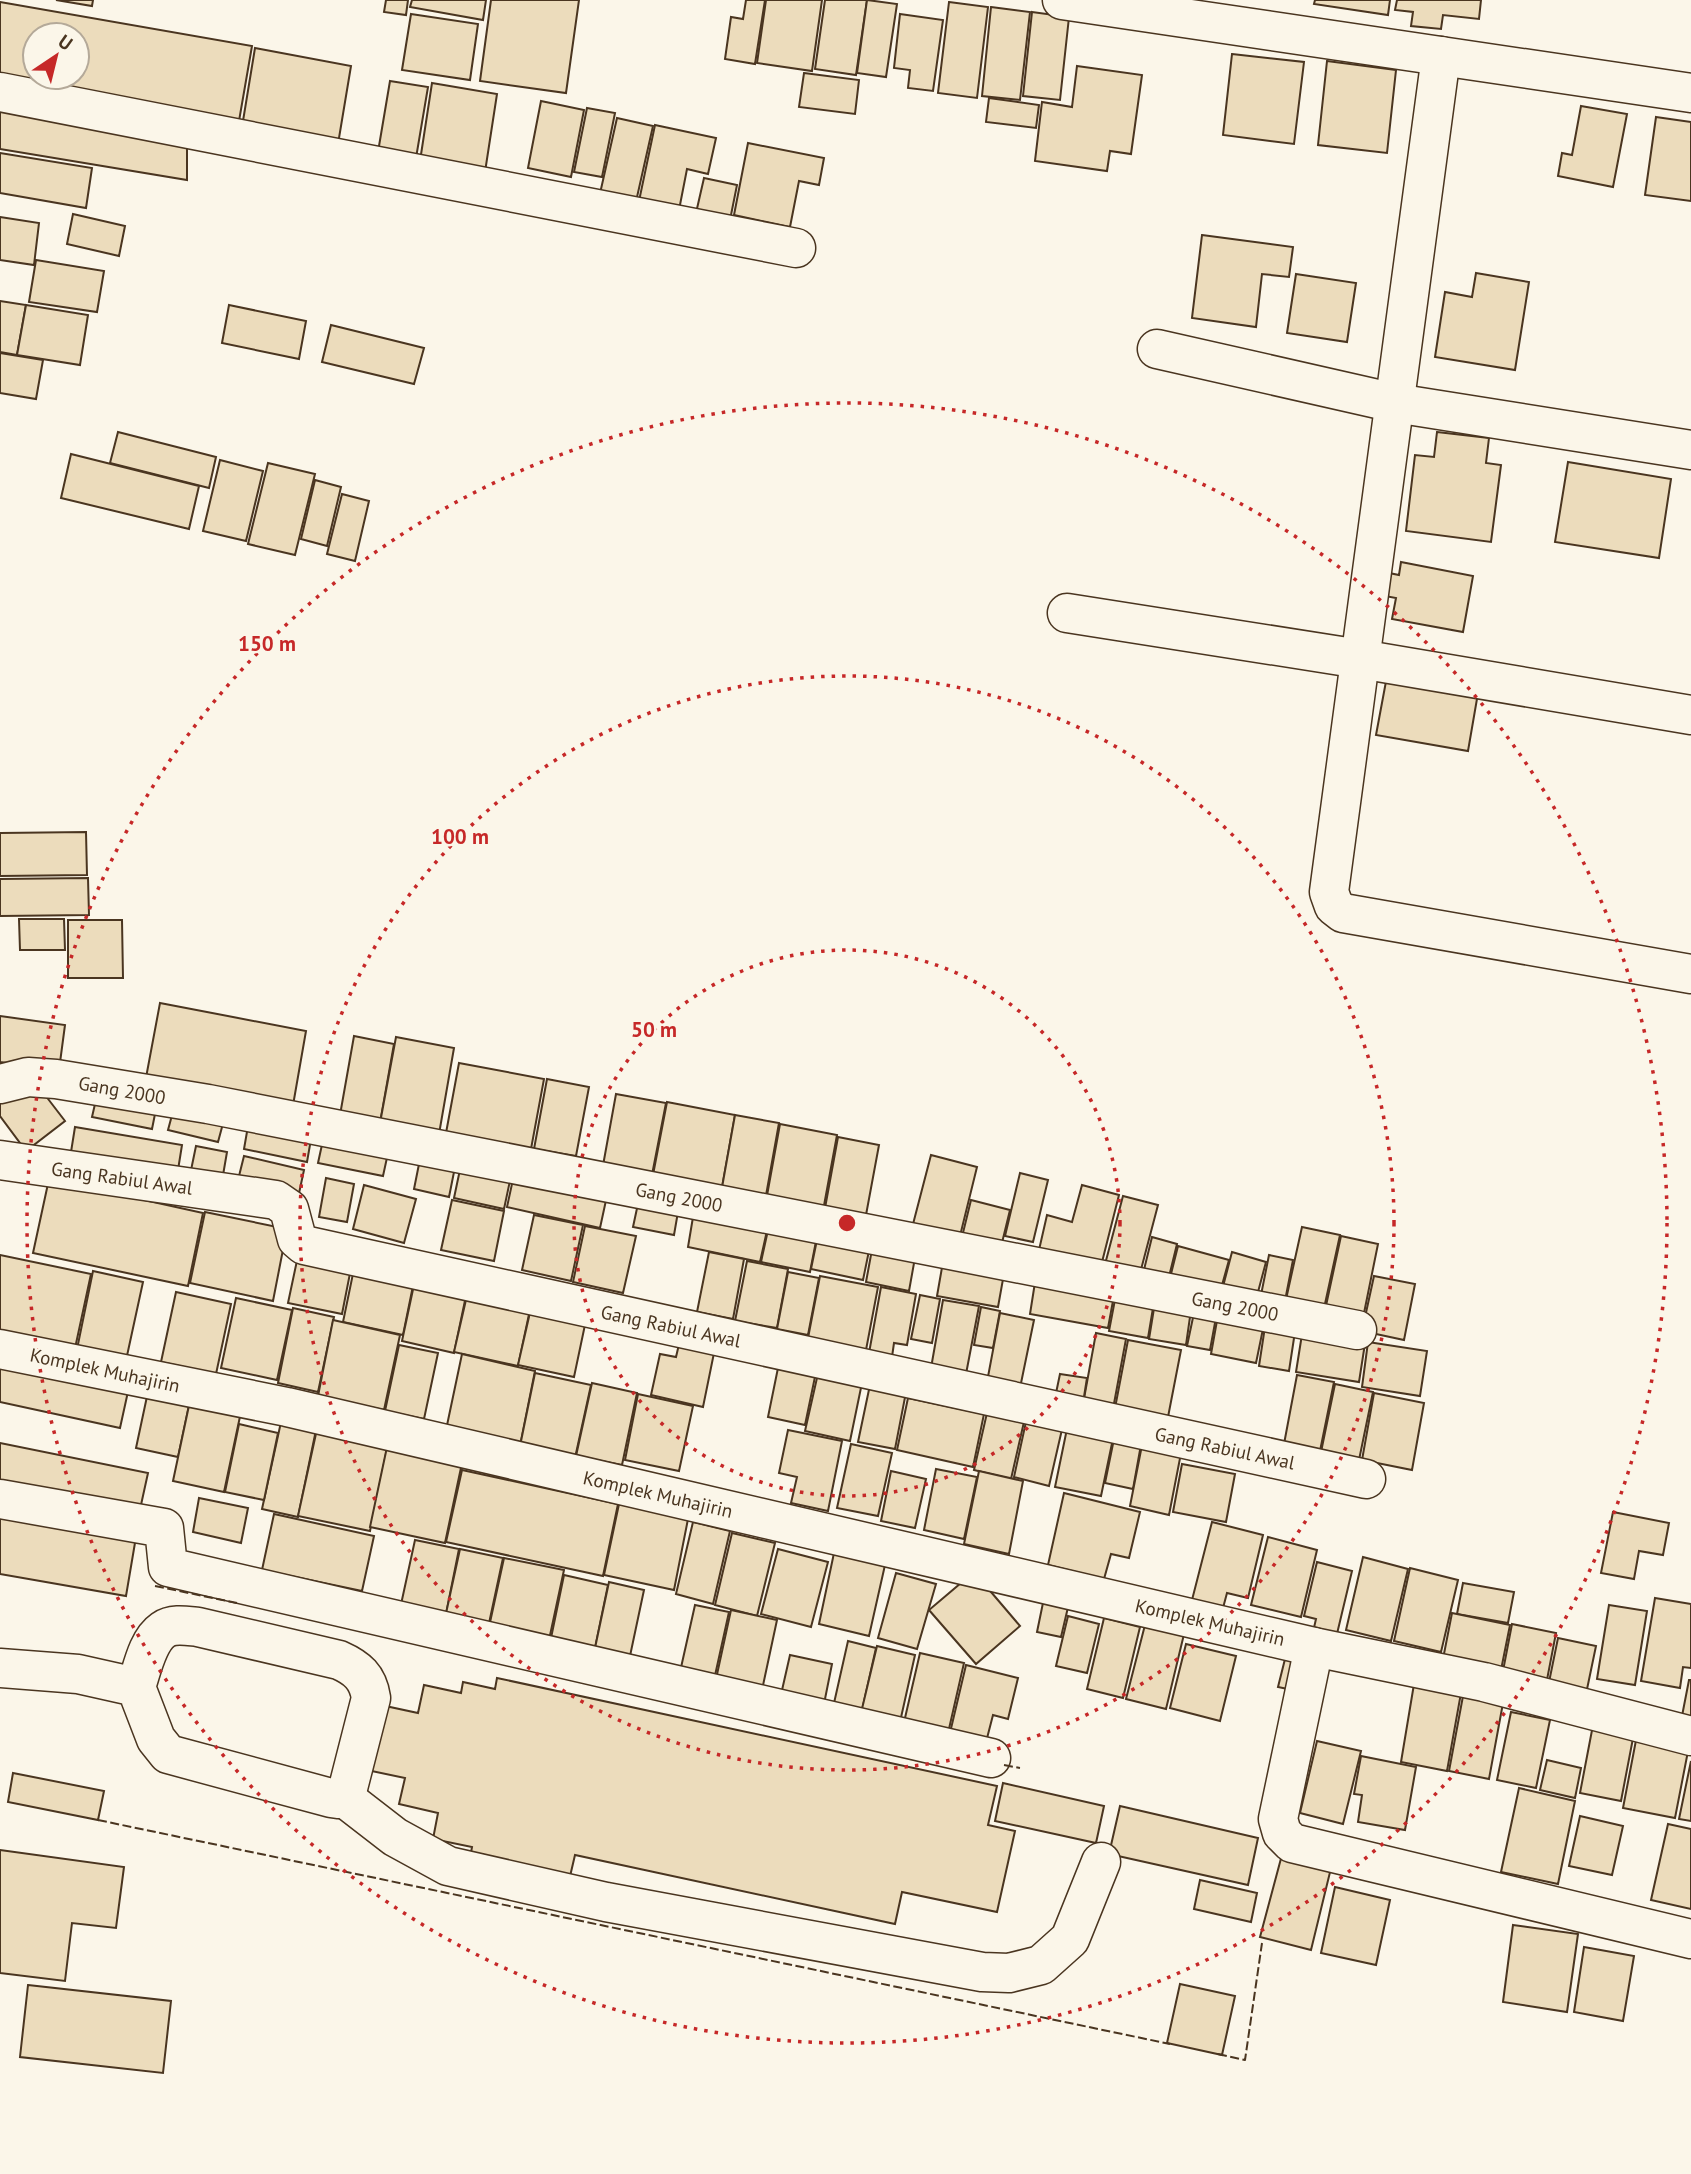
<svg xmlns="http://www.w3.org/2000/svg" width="1691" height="2174" font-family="'PT Sans',sans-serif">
<rect width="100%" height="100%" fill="#fbf6e9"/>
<g fill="#ecdcbc" stroke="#4a3520" stroke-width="2" fill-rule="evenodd">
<polygon points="56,0 93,0 92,6"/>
<polygon points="386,0 408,0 406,15 384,12"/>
<polygon points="412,0 486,0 483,20 410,7"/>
<polygon points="491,0 579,0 566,93 480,81"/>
<polygon points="746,0 765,0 755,64 725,59 731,17 743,19"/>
<polygon points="766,0 822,0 812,71 757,63"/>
<polygon points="825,0 867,0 856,75 815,69"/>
<polygon points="867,0 897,4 886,77 857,73"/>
<polygon points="1315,0 1390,0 1388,15 1314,4"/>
<polygon points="1397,0 1481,0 1479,19 1443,15 1441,29 1411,26 1413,12 1395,10"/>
<path d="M0 2 252 46 239 121 0 78ZM35 35H77V77H35Z"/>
<polygon points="949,2 988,7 977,98 938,93"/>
<polygon points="991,7 1030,12 1020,100 982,96"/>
<polygon points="1032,12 1069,17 1060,100 1023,96"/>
<polygon points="411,14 478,24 470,80 402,70"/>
<polygon points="900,14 943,20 933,91 908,88 910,70 894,68"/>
<polygon points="255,48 351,66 338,144 242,127"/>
<polygon points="1232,54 1304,62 1294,144 1223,135"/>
<polygon points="1327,61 1396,70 1387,153 1318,145"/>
<polygon points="1077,66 1142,75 1131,154 1110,151 1107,171 1035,161 1042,102 1072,107"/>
<polygon points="804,73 859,80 855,114 799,107"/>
<polygon points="390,81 428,87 416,158 378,152"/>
<polygon points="432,83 497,94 485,172 420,161"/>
<polygon points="0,96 187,139 187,180 0,149"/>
<polygon points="989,98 1039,105 1036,128 986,122"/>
<polygon points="541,101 584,110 571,177 528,168"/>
<polygon points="1581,106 1627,114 1613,187 1558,176 1562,153 1572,155"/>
<polygon points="587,108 615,113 602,177 574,172"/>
<polygon points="1656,117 1691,122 1691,201 1645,195"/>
<polygon points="617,118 653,126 635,206 599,198"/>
<polygon points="655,125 716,138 708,174 687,169 679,210 639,201"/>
<polygon points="748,143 824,158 819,185 799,181 790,227 734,215"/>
<polygon points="0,153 92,168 86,208 0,193"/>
<polygon points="704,178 737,185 730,220 696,213"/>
<polygon points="73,214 125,226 119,256 67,244"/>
<polygon points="0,217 39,223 34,265 0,260"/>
<polygon points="1202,235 1293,247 1289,277 1262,274 1256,327 1192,318"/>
<polygon points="36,260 104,271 97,312 29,302"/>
<polygon points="1476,273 1529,282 1515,370 1435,357 1445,292 1472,297"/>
<polygon points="1296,274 1356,283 1347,342 1287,333"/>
<polygon points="0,301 26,305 17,355 0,352"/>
<polygon points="26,305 88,315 80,365 17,355"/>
<polygon points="229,305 306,321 299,359 222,343"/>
<polygon points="331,325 424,348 414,384 322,362"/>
<polygon points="0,353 43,360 36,399 0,393"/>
<polygon points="118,432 216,457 209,488 110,463"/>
<polygon points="1437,432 1489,438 1486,463 1501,465 1491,542 1406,531 1415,455 1434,457"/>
<polygon points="71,454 199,486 189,529 61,498"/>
<polygon points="220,460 263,471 246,541 203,531"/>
<polygon points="1568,462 1671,479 1659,558 1555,542"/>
<polygon points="268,463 315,474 295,555 248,544"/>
<polygon points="315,480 341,487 327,546 301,539"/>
<polygon points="342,494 369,501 355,561 327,554"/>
<polygon points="1401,562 1473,576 1463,632 1392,619 1396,598 1385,596 1389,573 1399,575"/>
<polygon points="1387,676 1478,693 1468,751 1376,735"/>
<polygon points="86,832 87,875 0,876 0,833"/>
<polygon points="88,878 89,915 0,916 0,879"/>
<polygon points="19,919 64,919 65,950 20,950"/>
<polygon points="68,920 122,920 123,978 68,978"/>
<polygon points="160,1003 306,1031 292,1111 145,1083"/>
<polygon points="0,1016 65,1025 59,1070 0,1062"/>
<polygon points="354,1036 394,1044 380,1123 340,1115"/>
<polygon points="396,1037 454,1048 439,1134 380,1123"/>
<polygon points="459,1063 544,1079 531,1149 446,1133"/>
<polygon points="32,1078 65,1121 26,1151 0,1116 0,1102"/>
<polygon points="547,1079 589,1087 576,1156 534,1149"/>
<polygon points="98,1091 157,1104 152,1129 92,1117"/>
<polygon points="616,1094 666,1103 651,1180 602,1171"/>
<polygon points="667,1102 735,1115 721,1193 652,1180"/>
<polygon points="175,1104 225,1116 218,1142 168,1130"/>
<polygon points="735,1115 779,1123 765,1201 721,1193"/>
<polygon points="780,1124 837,1135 823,1211 766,1201"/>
<polygon points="248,1126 311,1139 307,1162 244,1149"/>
<polygon points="75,1127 182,1145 178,1170 71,1152"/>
<polygon points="838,1137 879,1145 866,1215 825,1208"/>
<polygon points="323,1140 388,1153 383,1176 318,1163"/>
<polygon points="196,1146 227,1152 222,1181 190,1175"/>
<polygon points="421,1154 456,1162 449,1197 414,1189"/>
<polygon points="931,1155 977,1167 959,1240 912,1228"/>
<polygon points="244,1156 304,1170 298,1198 237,1184"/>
<polygon points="462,1160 512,1171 504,1209 454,1198"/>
<polygon points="515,1170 608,1191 600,1228 507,1207"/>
<polygon points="1020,1173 1048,1180 1033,1242 1005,1236"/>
<polygon points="326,1178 354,1184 347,1222 319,1217"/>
<polygon points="49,1179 203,1213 188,1286 33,1253"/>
<polygon points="364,1185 416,1199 404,1243 353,1229"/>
<polygon points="1082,1185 1119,1195 1101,1266 1039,1250 1047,1215 1072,1222"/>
<polygon points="1123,1196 1158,1205 1138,1281 1103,1272"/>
<polygon points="639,1199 679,1206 674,1235 633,1227"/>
<polygon points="452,1200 504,1211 494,1261 441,1250"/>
<polygon points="971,1200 1010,1210 1000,1251 961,1241"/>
<polygon points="694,1211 768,1226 760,1262 688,1247"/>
<polygon points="205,1212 287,1229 273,1301 190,1283"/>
<polygon points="534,1215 583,1225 571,1281 522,1270"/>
<polygon points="770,1221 818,1231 810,1272 761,1262"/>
<polygon points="585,1226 636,1236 623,1293 573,1282"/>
<polygon points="1302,1227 1340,1235 1323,1313 1285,1304"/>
<polygon points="819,1230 871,1241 863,1280 811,1269"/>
<polygon points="1341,1236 1378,1244 1362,1323 1324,1315"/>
<polygon points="1152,1237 1177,1244 1166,1289 1141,1282"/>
<polygon points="873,1244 916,1252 909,1291 866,1282"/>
<polygon points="1178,1246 1229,1260 1219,1296 1169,1282"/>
<polygon points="299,1251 352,1263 342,1314 288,1303"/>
<polygon points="709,1252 744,1259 733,1319 697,1312"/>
<polygon points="1232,1252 1266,1262 1254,1307 1220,1298"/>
<polygon points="0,1255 91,1274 74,1353 0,1337"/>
<polygon points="1269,1255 1293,1260 1283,1311 1259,1305"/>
<polygon points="944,1256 1005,1268 998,1307 937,1296"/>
<polygon points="747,1261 788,1269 777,1328 735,1321"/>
<polygon points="355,1264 415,1276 403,1335 343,1322"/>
<polygon points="93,1271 143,1282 125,1365 76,1354"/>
<polygon points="788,1272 819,1278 808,1335 777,1329"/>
<polygon points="820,1276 878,1287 866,1350 808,1338"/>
<polygon points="1036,1276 1115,1290 1108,1328 1030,1314"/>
<polygon points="1374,1276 1415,1284 1404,1340 1362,1331"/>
<polygon points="415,1280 467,1291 454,1353 402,1341"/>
<polygon points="881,1287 916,1294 907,1345 894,1343 892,1357 869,1353"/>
<polygon points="1117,1289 1155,1296 1148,1338 1109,1331"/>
<polygon points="468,1291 531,1305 518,1366 454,1352"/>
<polygon points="176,1292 231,1304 216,1374 161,1362"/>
<polygon points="920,1295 940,1299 932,1343 911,1339"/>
<polygon points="1156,1296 1192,1303 1186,1345 1149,1339"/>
<polygon points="236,1298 292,1310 277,1380 221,1368"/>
<polygon points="943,1300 979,1306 966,1374 931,1368"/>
<polygon points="981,1307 1000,1311 993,1348 974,1345"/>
<polygon points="293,1308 334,1317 318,1392 278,1383"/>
<polygon points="531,1308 586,1320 574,1377 518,1365"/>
<polygon points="1195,1308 1217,1312 1210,1350 1187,1346"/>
<polygon points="1000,1313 1034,1320 1020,1388 987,1382"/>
<polygon points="1218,1315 1264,1324 1256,1363 1211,1354"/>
<polygon points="333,1320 400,1335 384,1410 318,1396"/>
<polygon points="1266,1320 1296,1325 1289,1371 1259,1366"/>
<polygon points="1303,1328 1366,1337 1359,1382 1296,1372"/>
<polygon points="1096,1333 1126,1339 1113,1409 1083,1404"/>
<polygon points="680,1340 715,1348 703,1407 651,1395 660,1354 676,1357"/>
<polygon points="1128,1340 1181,1350 1168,1417 1115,1408"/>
<polygon points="1368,1342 1427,1351 1420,1396 1362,1387"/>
<polygon points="399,1345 438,1353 424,1419 385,1411"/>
<polygon points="462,1354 535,1371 520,1446 446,1430"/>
<polygon points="0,1359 129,1387 120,1428 0,1402"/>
<polygon points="779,1363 816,1372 805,1425 768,1417"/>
<polygon points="819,1369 863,1378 850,1441 805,1431"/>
<polygon points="535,1373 591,1385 575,1458 520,1446"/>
<polygon points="1060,1374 1087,1378 1083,1403 1055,1398"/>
<polygon points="1297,1375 1334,1382 1320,1451 1284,1444"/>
<polygon points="871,1380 907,1387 895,1449 858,1442"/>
<polygon points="592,1383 637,1393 622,1465 576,1456"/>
<polygon points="1335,1384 1373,1392 1359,1460 1321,1452"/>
<polygon points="149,1387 191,1396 178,1457 136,1448"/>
<polygon points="1374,1393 1424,1403 1412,1470 1362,1460"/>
<polygon points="638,1394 693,1406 679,1471 625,1460"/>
<polygon points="191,1396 242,1407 224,1492 173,1481"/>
<polygon points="908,1398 984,1414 973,1467 897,1450"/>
<polygon points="989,1404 1026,1413 1011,1479 974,1470"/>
<polygon points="1027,1417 1063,1425 1049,1486 1014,1477"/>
<polygon points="1069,1419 1115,1429 1101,1496 1055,1487"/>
<polygon points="281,1422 316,1430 298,1517 262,1509"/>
<polygon points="239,1424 278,1433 264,1500 225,1492"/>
<polygon points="317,1429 388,1444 370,1531 298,1516"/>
<polygon points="788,1430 842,1441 828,1511 791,1503 797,1477 779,1473"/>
<polygon points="1115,1434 1142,1439 1133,1489 1105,1483"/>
<polygon points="1143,1440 1182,1448 1169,1515 1130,1506"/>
<polygon points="0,1443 148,1473 139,1514 0,1485"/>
<polygon points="851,1444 892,1453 878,1516 837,1508"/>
<polygon points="387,1447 462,1463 445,1543 370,1527"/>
<polygon points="1182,1464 1235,1474 1226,1522 1173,1512"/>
<polygon points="936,1469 977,1477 964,1539 924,1530"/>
<polygon points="462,1470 618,1504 603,1576 446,1542"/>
<polygon points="891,1471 926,1479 915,1528 881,1521"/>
<polygon points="979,1471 1023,1481 1009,1554 964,1544"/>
<polygon points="1064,1493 1140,1512 1129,1558 1111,1554 1104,1579 1048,1565"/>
<polygon points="199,1498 248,1508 241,1543 193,1532"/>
<polygon points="619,1504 688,1519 674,1590 604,1575"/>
<polygon points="0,1507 137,1531 126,1596 0,1574"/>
<polygon points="1613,1512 1669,1523 1663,1555 1639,1551 1634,1579 1601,1573"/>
<polygon points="274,1514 374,1536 362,1591 262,1570"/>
<polygon points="693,1522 730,1531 713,1604 676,1594"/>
<polygon points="1212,1522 1263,1535 1248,1598 1227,1593 1223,1608 1192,1600"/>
<polygon points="732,1533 775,1543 757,1616 715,1605"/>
<polygon points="1268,1537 1317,1550 1301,1617 1251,1605"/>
<polygon points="415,1540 459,1549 445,1619 400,1609"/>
<polygon points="460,1549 503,1558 488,1628 445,1618"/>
<polygon points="778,1549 828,1562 811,1627 761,1614"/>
<polygon points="834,1553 885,1565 869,1636 819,1624"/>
<polygon points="1363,1557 1408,1569 1391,1641 1346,1630"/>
<polygon points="504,1558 564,1570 549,1640 489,1627"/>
<polygon points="1317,1562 1352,1571 1336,1638 1313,1632 1316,1619 1304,1616"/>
<polygon points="1410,1568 1458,1580 1441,1652 1394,1641"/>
<polygon points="974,1572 1020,1626 976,1664 929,1610"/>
<polygon points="896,1573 936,1584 917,1649 878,1638"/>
<polygon points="564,1575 608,1585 595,1648 551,1638"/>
<polygon points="609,1582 644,1590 630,1656 595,1648"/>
<polygon points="1463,1583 1514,1592 1508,1623 1457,1614"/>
<polygon points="1044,1598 1069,1603 1061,1637 1037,1632"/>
<polygon points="1655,1598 1691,1604 1691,1668 1683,1667 1680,1688 1641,1681"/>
<polygon points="695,1605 729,1612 714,1680 680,1672"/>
<polygon points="1609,1605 1647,1611 1635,1685 1597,1679"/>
<polygon points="731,1610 777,1620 762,1690 716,1679"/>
<polygon points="1452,1613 1510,1625 1500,1675 1442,1664"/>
<polygon points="1068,1616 1099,1624 1087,1673 1056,1666"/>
<polygon points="1104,1618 1140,1627 1123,1698 1087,1689"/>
<polygon points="1146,1621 1185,1630 1166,1709 1126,1699"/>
<polygon points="1512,1624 1556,1633 1546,1685 1502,1676"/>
<polygon points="1558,1638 1596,1646 1586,1694 1548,1687"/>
<polygon points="848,1641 876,1648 860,1719 832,1712"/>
<polygon points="1186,1644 1236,1656 1220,1721 1170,1708"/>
<polygon points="877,1646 915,1655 900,1722 861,1713"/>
<polygon points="920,1653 964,1663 946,1742 902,1731"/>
<polygon points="790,1655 832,1664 823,1709 780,1699"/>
<polygon points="1285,1659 1308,1665 1302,1692 1278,1687"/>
<polygon points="966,1665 1018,1678 1008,1719 993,1715 985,1746 949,1737"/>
<polygon points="497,1678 997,1786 988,1825 1015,1831 997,1912 902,1892 895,1924 575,1855 568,1885 469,1863 472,1847 433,1839 438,1813 399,1804 405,1778 362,1769 376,1704 418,1713 424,1685 461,1693 463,1682 495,1689"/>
<polygon points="1689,1680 1691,1680 1691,1718 1682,1716"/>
<polygon points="1414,1684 1461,1693 1447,1771 1401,1762"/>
<polygon points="1463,1696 1503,1703 1489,1779 1449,1771"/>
<polygon points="1511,1712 1550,1720 1536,1788 1497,1780"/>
<polygon points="1593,1725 1634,1733 1621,1801 1580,1793"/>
<polygon points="1637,1735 1689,1746 1675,1818 1623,1808"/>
<polygon points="1317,1741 1361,1751 1343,1824 1300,1813"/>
<polygon points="1361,1756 1416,1767 1405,1830 1358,1822 1362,1795 1354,1794"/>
<polygon points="1547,1760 1581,1768 1575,1798 1540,1790"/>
<polygon points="1691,1761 1691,1821 1679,1819"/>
<polygon points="13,1773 104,1791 98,1820 8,1802"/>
<polygon points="1003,1783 1104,1806 1096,1843 995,1821"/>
<polygon points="1519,1788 1575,1801 1558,1884 1501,1872"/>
<polygon points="1120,1806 1258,1838 1248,1885 1109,1854"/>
<polygon points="1580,1816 1623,1826 1612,1875 1569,1866"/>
<polygon points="1668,1824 1691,1829 1691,1909 1651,1900"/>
<polygon points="0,1850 124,1867 116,1928 72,1923 65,1981 0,1973"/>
<polygon points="1283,1851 1332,1864 1311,1950 1260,1937"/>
<polygon points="1200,1880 1257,1893 1251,1922 1194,1909"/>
<polygon points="1335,1887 1390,1900 1376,1965 1321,1953"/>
<polygon points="1513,1925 1578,1934 1567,2012 1503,2002"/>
<polygon points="1584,1947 1634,1956 1623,2021 1574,2012"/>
<polygon points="1180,1984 1235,1996 1222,2055 1167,2043"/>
<polygon points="28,1985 171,2001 163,2073 20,2057"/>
</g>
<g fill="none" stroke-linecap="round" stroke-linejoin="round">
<defs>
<g id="minor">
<polyline points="1062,0 1691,93"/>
<polyline points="1441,56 1329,892 1334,906 1343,913 1691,974"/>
<polyline points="0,92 796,248"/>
<polyline points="1157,349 1395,403 1691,450"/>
<polyline points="1067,613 1360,659 1691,715"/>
<polyline points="0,1084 28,1077 56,1079 208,1104 1357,1330"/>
<polyline points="0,1160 276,1200 289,1209 297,1239 304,1245 1366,1479"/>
<polyline points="0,1349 287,1407 1314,1647 1484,1682 1691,1736"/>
<polyline points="0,1499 164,1528 168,1567 991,1758"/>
<polyline points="1314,1647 1278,1819 1282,1833 1292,1843 1691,1939"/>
<path d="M0 1668 78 1674 136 1687 156 1739 168 1754 331 1798 338 1799 347 1792 371 1698C368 1677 357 1668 339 1660L198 1627C187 1626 173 1623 163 1630 147 1641 142 1670 136 1687"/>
<polyline points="342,1796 395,1837 448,1866 606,1902 982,1972 1009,1973 1041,1965 1070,1939 1101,1862"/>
</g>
</defs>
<use href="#minor" stroke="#4a3520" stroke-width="41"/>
<use href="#minor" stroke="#fbf6e9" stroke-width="38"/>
<g stroke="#4a3520" stroke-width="2" stroke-dasharray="9 3.5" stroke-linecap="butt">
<polyline points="155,1586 237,1603"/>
<polyline points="1004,1765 1020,1768"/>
<polyline points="98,1820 1170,2044"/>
<polyline points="1218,2054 1245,2060 1262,1943"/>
</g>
</g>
<g fill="none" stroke="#c62828" stroke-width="3.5" stroke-dasharray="3.5 7">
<circle cx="847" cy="1223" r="273"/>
<circle cx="847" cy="1223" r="547"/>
<circle cx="847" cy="1223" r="820"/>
</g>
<g text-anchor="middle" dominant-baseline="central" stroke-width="5" stroke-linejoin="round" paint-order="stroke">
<g font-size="19" fill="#4a3520" stroke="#fbf6e9">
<text transform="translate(122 1090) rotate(10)">Gang 2000</text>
<text transform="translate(122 1178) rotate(8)">Gang Rabiul Awal</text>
<text transform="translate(679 1197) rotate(11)">Gang 2000</text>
<text transform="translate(1235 1306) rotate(11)">Gang 2000</text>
<text transform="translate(671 1326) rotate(12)">Gang Rabiul Awal</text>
<text transform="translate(105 1370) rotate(12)">Komplek Muhajirin</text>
<text transform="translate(1225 1448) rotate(12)">Gang Rabiul Awal</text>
<text transform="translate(658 1494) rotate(13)">Komplek Muhajirin</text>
<text transform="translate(1210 1622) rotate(13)">Komplek Muhajirin</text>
</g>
</g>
<circle cx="847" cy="1223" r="10" fill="#c62828" stroke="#fbf6e9" stroke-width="3.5"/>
<g font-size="21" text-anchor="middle" font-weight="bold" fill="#c62828" stroke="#fbf6e9" stroke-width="5" stroke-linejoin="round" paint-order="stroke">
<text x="267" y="651">150 m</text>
<text x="460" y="844">100 m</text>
<text x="654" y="1037">50 m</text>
</g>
<g transform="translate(56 56) rotate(35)"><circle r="33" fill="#fbf6e9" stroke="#b4a999" stroke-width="2"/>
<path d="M0-5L12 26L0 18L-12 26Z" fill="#c62828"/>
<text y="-10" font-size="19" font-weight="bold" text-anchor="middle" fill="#4a3520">U</text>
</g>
</svg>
